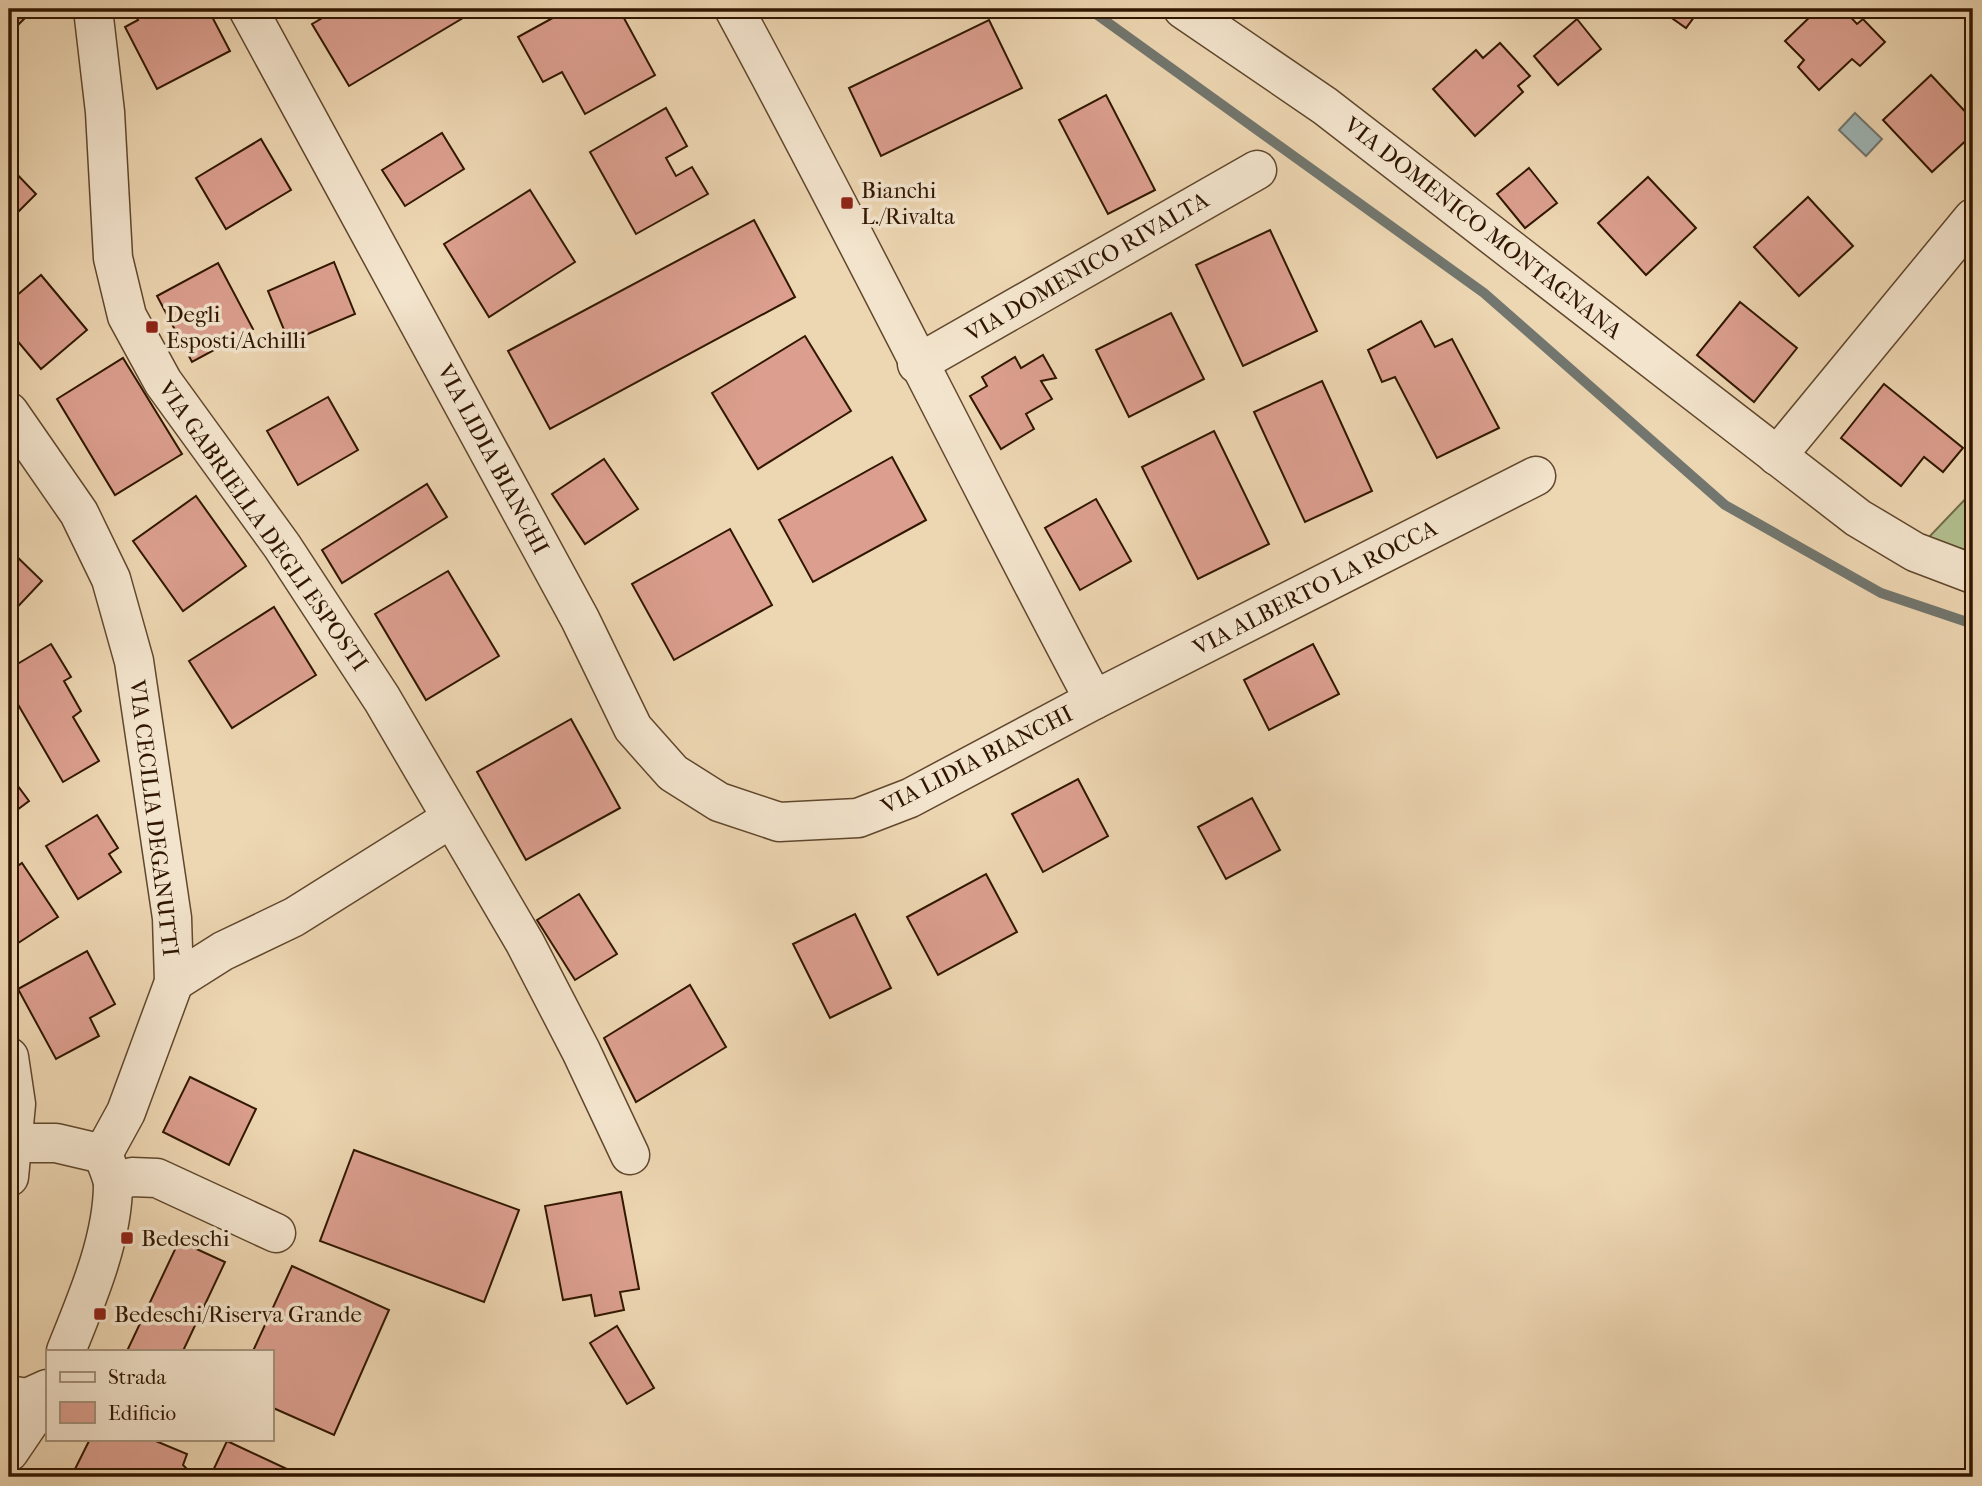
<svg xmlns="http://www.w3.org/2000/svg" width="1982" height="1486" font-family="'IM FELL French Canon',serif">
<rect width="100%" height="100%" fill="#edd6b2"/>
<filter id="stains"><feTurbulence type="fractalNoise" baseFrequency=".00286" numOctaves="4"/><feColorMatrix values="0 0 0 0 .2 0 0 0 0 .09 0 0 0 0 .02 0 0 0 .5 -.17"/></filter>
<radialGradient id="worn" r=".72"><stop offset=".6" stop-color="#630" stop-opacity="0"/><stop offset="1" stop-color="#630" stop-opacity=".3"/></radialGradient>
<polygon fill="#b3bf8f" stroke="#726b48" stroke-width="2" points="1973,491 1973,553 1929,537"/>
<polygon fill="#9eb6b8" stroke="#72766e" stroke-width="2" points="1855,113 1882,139 1866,156 1839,130"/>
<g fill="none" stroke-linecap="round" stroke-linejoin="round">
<polyline stroke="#72766e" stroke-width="10" points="1089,9 1484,293 1725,505 1881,593 1973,624"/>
</g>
<g fill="#dc9f8f" stroke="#311700" stroke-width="2">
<polygon points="9,9 34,9 9,34"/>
<polygon points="132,9 208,9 230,51 157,89 125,27 138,20"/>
<polygon points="338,9 478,9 349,86 312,24"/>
<polygon points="569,9 619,9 655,75 585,114 562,72 543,82 518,37"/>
<polygon points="1659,9 1700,9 1686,28"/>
<polygon points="1830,9 1843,9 1857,24 1863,19 1885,42 1860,66 1852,59 1819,90 1798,67 1804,60 1785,41 1816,11 1821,17"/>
<polygon points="1577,19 1601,49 1558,85 1534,56"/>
<polygon points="989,20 1022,88 881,156 849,88"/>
<polygon points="1500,43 1530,76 1518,86 1523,92 1475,136 1433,89 1476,50 1483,58"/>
<polygon points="1931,75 1973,120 1973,134 1932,172 1883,120"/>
<polygon points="1106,95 1155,190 1108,214 1059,120"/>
<polygon points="666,108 687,146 666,158 676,176 692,167 708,194 636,234 590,152"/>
<polygon points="442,133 464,169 405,206 382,170"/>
<polygon points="261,139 291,190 226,229 196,178"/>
<polygon points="9,166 36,194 9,221"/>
<polygon points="1529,168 1557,203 1525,228 1497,194"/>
<polygon points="1648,177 1696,228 1646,275 1598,223"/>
<polygon points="530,190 575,262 489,317 444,244"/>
<polygon points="1808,197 1853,246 1799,296 1754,247"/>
<polygon points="754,220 795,297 550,429 508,351"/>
<polygon points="1270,230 1317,331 1243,366 1196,265"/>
<polygon points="334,262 355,314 289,342 268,291"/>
<polygon points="218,263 253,329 192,362 157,296"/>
<polygon points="41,275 87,330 41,369 9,331 9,302"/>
<polygon points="1740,302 1797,348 1754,402 1697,355"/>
<polygon points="1171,313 1204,379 1129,417 1096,350"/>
<polygon points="1421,321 1435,347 1452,339 1499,428 1437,458 1395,377 1382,382 1368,350"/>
<polygon points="805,336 851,411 758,469 712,393"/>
<polygon points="1043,355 1056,378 1041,381 1052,399 1026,414 1034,429 1001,449 970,396 987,386 982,377 1015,357 1021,368"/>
<polygon points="123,358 182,454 115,495 57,399"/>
<polygon points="1322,381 1372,491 1305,522 1254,412"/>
<polygon points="1884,384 1963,448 1943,472 1924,457 1901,486 1841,438"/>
<polygon points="328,397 358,450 298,485 267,431"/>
<polygon points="1214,431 1269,544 1198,579 1142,467"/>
<polygon points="892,457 926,520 813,582 779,520"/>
<polygon points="604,459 638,509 585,544 552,494"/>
<polygon points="427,484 447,517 342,583 322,550"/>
<polygon points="196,496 246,566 183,611 133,541"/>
<polygon points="1096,499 1131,561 1080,590 1045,528"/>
<polygon points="730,529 772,605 674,660 632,584"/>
<polygon points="9,549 42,581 9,616"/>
<polygon points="448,571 499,656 426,700 375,614"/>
<polygon points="274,607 316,675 232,728 189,661"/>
<polygon points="51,644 71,677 64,681 81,711 73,717 99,761 63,782 9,689 9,669"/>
<polygon points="1313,644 1339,694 1269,730 1244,680"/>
<polygon points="571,719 620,808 526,860 477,772"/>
<polygon points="9,774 29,801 9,816"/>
<polygon points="1078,779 1108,836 1043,872 1012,814"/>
<polygon points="1252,798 1280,850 1226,879 1198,827"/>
<polygon points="97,815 118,848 109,854 121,872 78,899 46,846"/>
<polygon points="22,863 58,917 9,949 9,872"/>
<polygon points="986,874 1017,932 938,975 907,917"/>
<polygon points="579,894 617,954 575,980 537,920"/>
<polygon points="855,914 891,988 830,1018 793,944"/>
<polygon points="87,951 115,1004 90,1018 99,1036 56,1059 18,989"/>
<polygon points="690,985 726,1047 636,1102 604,1038"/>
<polygon points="190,1077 256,1109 229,1165 163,1132"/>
<polygon points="354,1150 519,1210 484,1302 320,1241"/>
<polygon points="621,1192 639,1289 620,1292 624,1310 595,1316 591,1295 563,1300 545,1206"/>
<polygon points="179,1241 225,1262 183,1351 127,1351"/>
<polygon points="292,1266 389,1310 334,1435 271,1407 271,1351 253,1351"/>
<polygon points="617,1326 654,1388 627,1404 590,1343"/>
<polygon points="90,1439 151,1439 187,1454 183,1465 191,1473 190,1477 71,1477"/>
<polygon points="227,1441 304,1477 210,1477"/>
</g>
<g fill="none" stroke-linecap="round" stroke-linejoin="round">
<defs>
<g id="minor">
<polyline points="93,9 105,112 113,258 127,316 163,382 282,546 382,699 525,943 581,1051 630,1155"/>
<path d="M248 9 580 619 633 728 673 773 719 802 779 822 858 818 910 798 1094 700C972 471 858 237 734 9"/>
<polyline points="1183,9 1325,106 1858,518 1915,552 1973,574"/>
<polyline points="917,364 1257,170"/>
<polyline points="9,412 79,513 111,579 134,661 172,918 174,982 126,1112 103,1154"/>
<polyline points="1777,456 1973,218"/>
<polyline points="1094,700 1536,476"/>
<polyline points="174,982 223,951 294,917 450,819"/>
<polyline points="9,1057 16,1104 9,1177"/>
<polyline points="14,1143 56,1143 103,1154"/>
<polyline points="113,1182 132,1177 157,1178 276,1233"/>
<path d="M66 1351C86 1301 113 1240 113 1184 112 1175 106 1163 103 1154"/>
<polyline points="9,1395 27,1398 47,1389"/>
<polyline points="9,1452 47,1396"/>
</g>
</defs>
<use href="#minor" stroke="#60472c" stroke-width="41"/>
<use href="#minor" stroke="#f3e4cd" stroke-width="38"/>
</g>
<g fill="#8f2418" stroke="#f3e4cd" stroke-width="2.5">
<rect x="840" y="196" width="14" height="14" rx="3.5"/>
<rect x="145" y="320" width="14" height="14" rx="3.5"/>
<rect x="120" y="1231" width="14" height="14" rx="3.5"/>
<rect x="93" y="1307" width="14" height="14" rx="3.5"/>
</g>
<g text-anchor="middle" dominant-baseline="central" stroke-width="7" stroke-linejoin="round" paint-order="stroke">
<g font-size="23" fill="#311700" stroke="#f3e4cd" text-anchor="start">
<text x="861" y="190">Bianchi<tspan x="861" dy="26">L./Rivalta</tspan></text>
<text x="166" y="314">Degli<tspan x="166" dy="26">Esposti/Achilli</tspan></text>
<text x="141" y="1238">Bedeschi</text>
<text x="114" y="1314">Bedeschi/Riserva Grande</text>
</g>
<g font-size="23" fill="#311700" stroke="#f3e4cd">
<text transform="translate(1483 228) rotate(38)">VIA DOMENICO MONTAGNANA</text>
<text transform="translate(1087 267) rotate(-30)">VIA DOMENICO RIVALTA</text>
<text transform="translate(493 459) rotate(62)">VIA LIDIA BIANCHI</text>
<text transform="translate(263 526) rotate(55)">VIA GABRIELLA DEGLI ESPOSTI</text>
<text transform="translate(1315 588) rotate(-27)">VIA ALBERTO LA ROCCA</text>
<text transform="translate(977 760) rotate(-27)">VIA LIDIA BIANCHI</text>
<text transform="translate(154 818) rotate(83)">VIA CECILIA DEGANUTTI</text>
</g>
</g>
<rect width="1982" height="1486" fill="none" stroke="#edd6b2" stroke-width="35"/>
<rect x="10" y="10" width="1961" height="1465" fill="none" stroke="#311700" stroke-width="3.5"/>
<rect x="18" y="18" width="1947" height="1451" fill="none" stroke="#311700" stroke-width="2"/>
<rect x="46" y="1350" width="228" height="91" fill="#f3e4cd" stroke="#a5927b" stroke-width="2"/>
<rect x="60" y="1372" width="35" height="10" fill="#f3e4cd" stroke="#a5927b" stroke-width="2"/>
<text x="108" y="1384" font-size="21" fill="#311700">Strada</text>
<rect x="60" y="1402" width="35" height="21" fill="#dc9f8f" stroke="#a5927b" stroke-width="2"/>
<text x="108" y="1420" font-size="21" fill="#311700">Edificio</text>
<rect width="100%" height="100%" filter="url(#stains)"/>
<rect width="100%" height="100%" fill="url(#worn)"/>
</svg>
